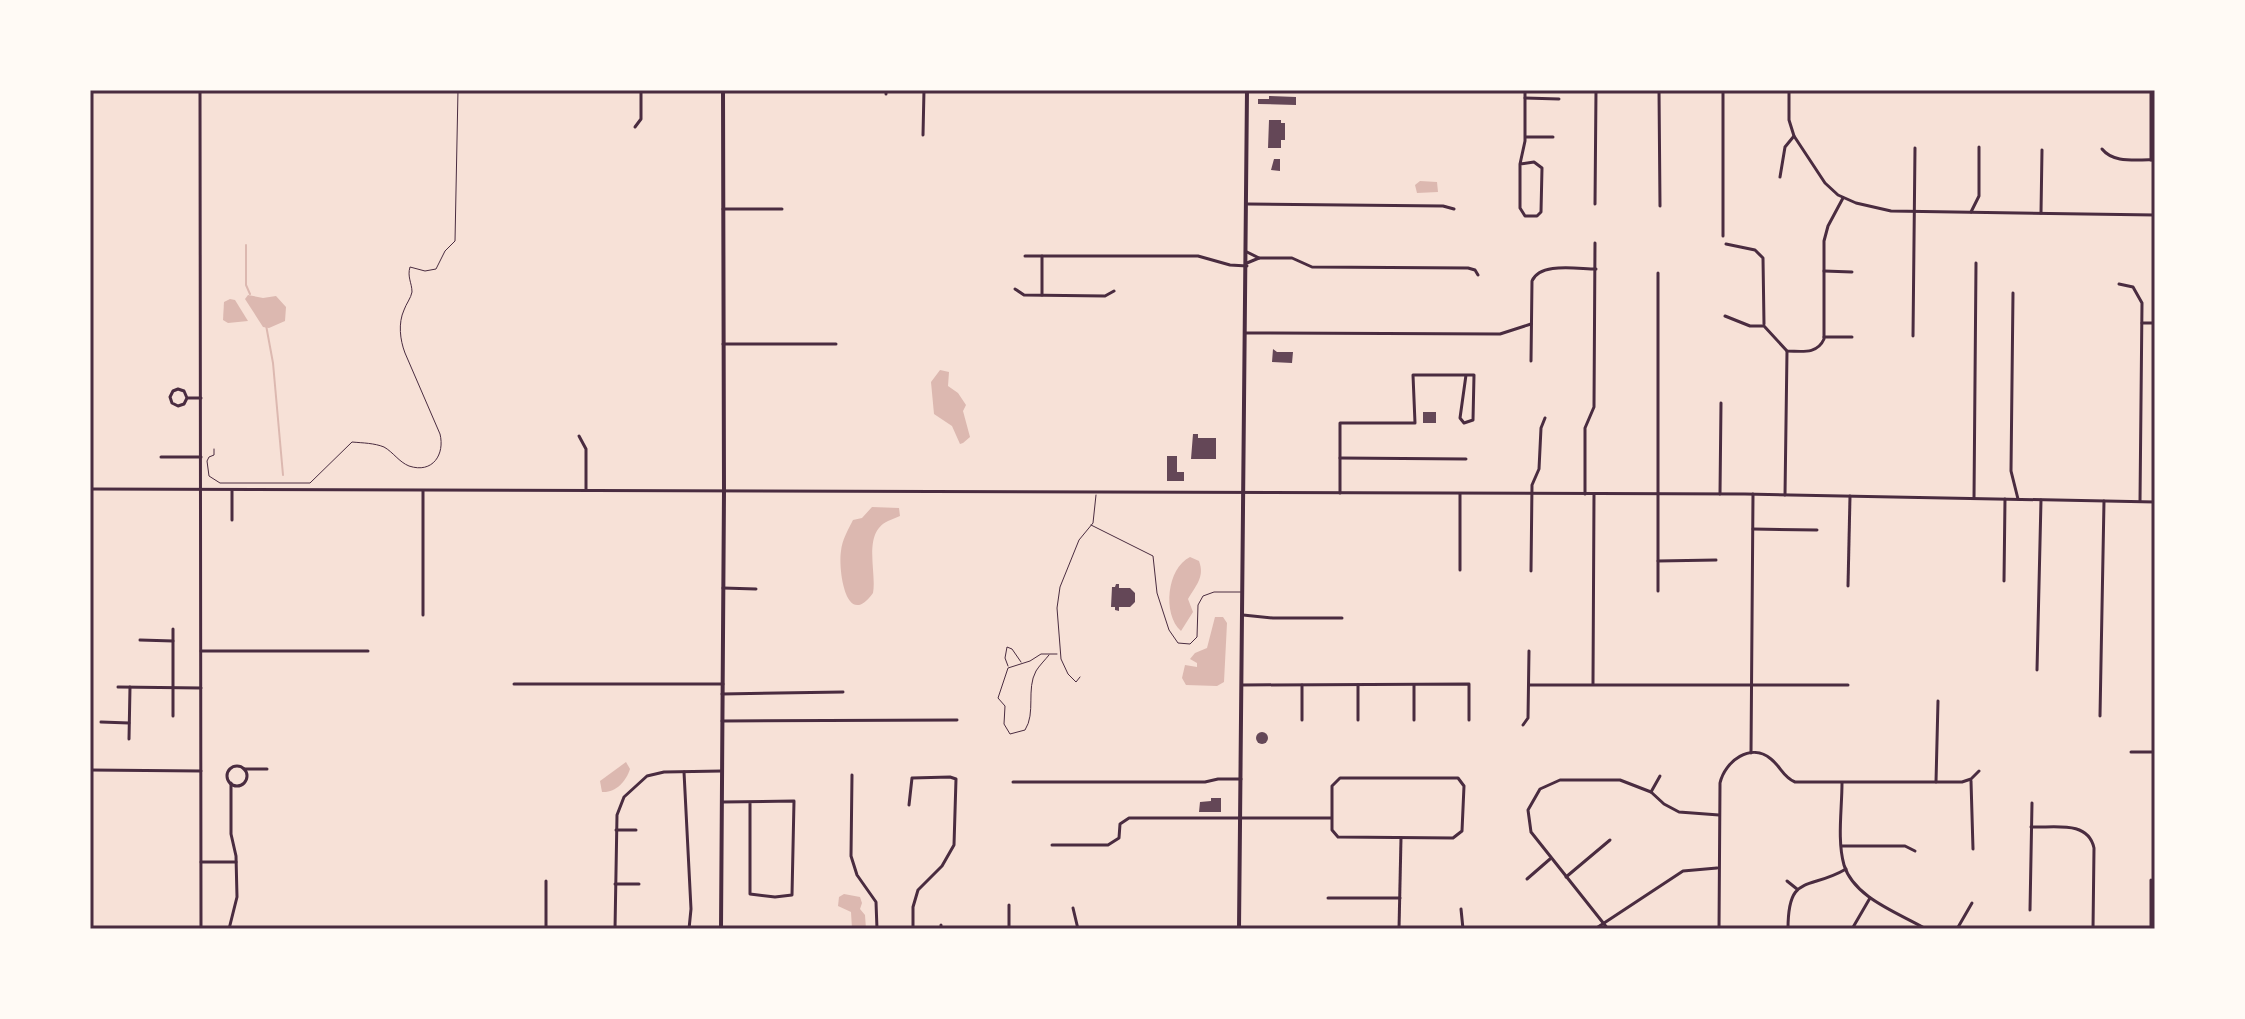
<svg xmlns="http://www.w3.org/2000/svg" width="2245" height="1019" font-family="'Archivo Narrow',sans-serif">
<rect width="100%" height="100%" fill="#f7e1d7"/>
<g fill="#dcb8b0">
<polygon points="1420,181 1437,182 1438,192 1417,193 1415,185"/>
<polygon points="248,295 263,298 276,296 286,307 285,321 269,328 263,327 245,299"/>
<polygon points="230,299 235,300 248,321 228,323 223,320 224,302"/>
<polygon points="940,370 949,372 948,386 958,393 966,405 963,411 970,437 963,443 960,444 952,426 934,414 931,382"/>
<path d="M872 507 899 508 900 516C896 518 892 519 888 521 862 533 877 572 873 593 846 631 838 569 841 551 842 540 848 530 853 520L862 518Z"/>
<path d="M1190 557 1199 561C1205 577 1196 585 1188 599L1193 612 1181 631C1162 614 1167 568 1190 557Z"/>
<polygon points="1215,617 1223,617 1227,623 1224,682 1217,686 1186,685 1182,678 1185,665 1197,667 1197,663 1190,659 1195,653 1207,648"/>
<path d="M626 762 630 769C626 782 615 793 602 792L600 781Z"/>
<polygon points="844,894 860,897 862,903 860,909 865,915 866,929 852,929 851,912 838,906 839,897"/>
</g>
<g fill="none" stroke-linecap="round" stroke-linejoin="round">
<g stroke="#dcb8b0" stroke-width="2">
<polyline points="246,245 246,285 250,294"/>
<polyline points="266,325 273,363 283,475"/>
</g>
</g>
<g fill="#644757">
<polygon points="1269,96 1296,97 1296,105 1258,104 1258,99 1269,99"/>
<polygon points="1269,120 1281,120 1281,123 1285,123 1285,140 1281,140 1281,148 1268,148"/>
<polygon points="1274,159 1280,159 1280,171 1271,170"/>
<polygon points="1273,349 1277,352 1293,352 1292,363 1272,362"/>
<rect x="1423" y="412" width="13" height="11"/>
<polygon points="1193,434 1198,434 1198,438 1216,438 1216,459 1191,459"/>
<polygon points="1167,456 1177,456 1177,472 1184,472 1184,481 1167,481"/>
<polygon points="1116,584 1119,584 1119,588 1130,588 1135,593 1135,602 1130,607 1119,607 1119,611 1115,610 1115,607 1111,607 1112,587 1115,587"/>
<circle cx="1262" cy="738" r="6"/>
<polygon points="1211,798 1221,798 1221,812 1199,812 1200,802 1211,801"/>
</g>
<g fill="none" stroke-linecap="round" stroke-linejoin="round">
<g stroke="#4a2c40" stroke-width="1">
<path d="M214 449V455L209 457 207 461 209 476 220 483H310L352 442C363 443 374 443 384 447 393 452 399 462 409 466 433 474 445 454 440 434L405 353C400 340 398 323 404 310 406 304 411 298 412 292 412 283 407 277 410 267L425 271 436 269 445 251 455 241 458 90"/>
<path d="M1049 655C1045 660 1039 666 1036 671 1026 689 1036 713 1025 730L1010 734 1004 724 1005 706 998 698 1008 668 1030 661 1041 654H1057"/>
<polyline points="1008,666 1005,658 1007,647 1012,649 1021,662"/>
</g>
<g stroke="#4a2c40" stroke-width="1">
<polyline points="1091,525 1153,556 1157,593 1169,630 1178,643 1190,644 1197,637 1198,605 1203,596 1214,592 1241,592"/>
<polyline points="1080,677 1076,682 1068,674 1061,659 1057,608 1060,587 1079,540 1093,523 1096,495"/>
</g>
<g stroke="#4a2c40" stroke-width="3">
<polyline points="1659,90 1660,206"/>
<polyline points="1723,90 1723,236"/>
<polyline points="1789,90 1789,120 1794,136 1825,183 1838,195 1856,203 1891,211 2155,215"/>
<polyline points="886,94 886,90"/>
<polyline points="1525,98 1559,99"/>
<polyline points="635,127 641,119 641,90"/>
<polyline points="923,135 924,90"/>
<polyline points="1526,137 1553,137"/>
<path d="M2102 149C2114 164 2137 159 2155 160"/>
<polyline points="2151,160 2151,90"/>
<polyline points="1520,164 1534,162 1542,168 1541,212 1537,216 1525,216 1520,208 1520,164 1525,141 1525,90"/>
<polyline points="1780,177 1785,147 1794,136"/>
<polyline points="1248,204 1443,206 1454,209"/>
<polyline points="1595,204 1596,90"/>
<polyline points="723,209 782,209"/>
<polyline points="1971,212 1979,196 1979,147"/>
<polyline points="2041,213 2042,150"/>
<polyline points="1726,244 1755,250 1763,258 1764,324"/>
<polyline points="1247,252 1259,258"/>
<polyline points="1025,256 1198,256 1230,265 1247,266"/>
<polyline points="1247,263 1259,258 1292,258 1312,267 1468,268 1475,270 1478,275"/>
<polyline points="1824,271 1852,272"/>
<polyline points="2119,284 2133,287 2142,303 2140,501"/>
<polyline points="1015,289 1024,295 1105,296 1114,291"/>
<polyline points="2013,293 2011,471 2018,499"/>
<polyline points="1042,295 1042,256"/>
<path d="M1725 316 1750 326H1764L1787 351C1801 351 1817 355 1824 339V241L1828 226 1843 198"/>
<polyline points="2142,323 2155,323"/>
<polyline points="1245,333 1500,334 1531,324"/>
<polyline points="1913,336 1915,148"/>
<polyline points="1824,337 1852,337"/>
<polyline points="723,344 836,344"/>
<path d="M1531 361 1532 281C1540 262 1577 269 1596 269"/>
<polyline points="187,398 184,391 178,389 173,391 170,397 172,403 178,406 184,404 187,398 201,398"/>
<polyline points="579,436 586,449 586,490"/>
<polyline points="161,457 201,457"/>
<polyline points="1340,458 1466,459"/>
<polyline points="232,491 232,520"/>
<polyline points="1340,493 1340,423 1415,423 1413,375 1474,375 1473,420 1464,423 1460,418 1466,375"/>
<polyline points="1585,494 1585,428 1594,407 1595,243"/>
<polyline points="1720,494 1721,403"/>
<polyline points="1785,495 1787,351"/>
<polyline points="1974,498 1976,263"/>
<polyline points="1753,529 1817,530"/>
<polyline points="1658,561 1716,560"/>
<polyline points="1460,570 1460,494"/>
<polyline points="1531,571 1532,485 1539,469 1541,428 1545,418"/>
<polyline points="2004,581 2005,499"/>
<polyline points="1848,586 1850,496"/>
<polyline points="723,588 756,589"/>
<polyline points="1658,591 1658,273"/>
<polyline points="423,615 423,491"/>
<polyline points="1243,615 1273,618 1342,618"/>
<polyline points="173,629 173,716"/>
<polyline points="140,640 173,641"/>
<polyline points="201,651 368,651"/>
<polyline points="2037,670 2041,500"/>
<polyline points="514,684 723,684"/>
<polyline points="1593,684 1594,494"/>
<polyline points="1242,685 1469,684 1469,720"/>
<polyline points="1302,685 1302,720"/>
<polyline points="1414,685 1414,720"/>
<polyline points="1529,685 1848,685"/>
<polyline points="118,687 201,688"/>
<polyline points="722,694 843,692"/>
<polyline points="2100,716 2104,501"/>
<polyline points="1358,720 1358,685"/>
<polyline points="722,721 957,720"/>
<polyline points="101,722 129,723"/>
<polyline points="1523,725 1528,718 1529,651"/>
<polyline points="129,739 130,687"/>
<polyline points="2131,752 2155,752"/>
<polyline points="1751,753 1753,494"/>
<circle cx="237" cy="776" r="10"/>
<polyline points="244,769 267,769"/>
<polyline points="90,770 201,771"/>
<polyline points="684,772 691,909 689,929"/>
<polyline points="852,775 851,856 857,875 876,902 877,929"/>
<polygon points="1340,778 1458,778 1464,786 1462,831 1453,838 1338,837 1332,830 1332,786"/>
<polyline points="1971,781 1973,849"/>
<polyline points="1013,782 1205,782 1218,779 1241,779"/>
<polyline points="1936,782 1938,701"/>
<path d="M1842 783C1842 809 1837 840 1844 865 1854 898 1899 913 1926 929"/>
<polyline points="1651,792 1660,776"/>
<polyline points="722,802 794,801 792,895 775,897 750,894 750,802"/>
<polyline points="909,805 912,778 950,777 956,779 954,845 942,866 918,890 913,907 913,929"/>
<path d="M2031 827C2054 828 2088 820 2094 848L2093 929"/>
<polyline points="616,830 636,830"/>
<polyline points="1052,845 1108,845 1119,838 1120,824 1129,818 1331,818"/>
<polyline points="1842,846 1905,846 1915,851"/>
<polyline points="201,862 236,862"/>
<polyline points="1566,877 1610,840"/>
<polyline points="1527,879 1550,859"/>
<polyline points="546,881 546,929"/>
<polyline points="1787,881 1797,889"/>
<polyline points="615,884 639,884"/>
<polyline points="1328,898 1400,898"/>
<polyline points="1073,908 1078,929"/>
<polyline points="1461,909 1463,929"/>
<polyline points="2030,910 2032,803"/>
<polyline points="229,929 237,897 236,856 231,834 231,783"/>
<polyline points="615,929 617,815 624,797 647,776 664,772 722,771"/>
<polyline points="941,929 941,925"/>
<polyline points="1009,929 1009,905"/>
<polyline points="1399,929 1401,838"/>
<polyline points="1595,929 1683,871 1717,868"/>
<polyline points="1608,929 1531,832 1528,810 1540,789 1560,780 1620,780 1651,792 1664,804 1679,812 1719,815"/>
<path d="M1719 929 1720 783C1725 761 1751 742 1771 759 1781 767 1783 777 1795 782H1962L1971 779 1979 771"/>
<path d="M1788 929C1788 872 1809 891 1846 869"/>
<polyline points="1852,929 1870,898"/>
<polyline points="1957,929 1972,903"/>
<polyline points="2151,929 2151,880"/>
</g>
<g stroke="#4a2c40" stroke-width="3">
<polyline points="200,90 201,929"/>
<polyline points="90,489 1745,494 2155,502"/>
</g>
<polyline stroke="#4a2c40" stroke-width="4" points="721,929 724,491 723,90"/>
<polyline stroke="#4a2c40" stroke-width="4" points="1239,929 1247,90"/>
</g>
<rect width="2245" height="1019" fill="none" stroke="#fffaf5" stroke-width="184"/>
<rect x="92" y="92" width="2061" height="835" fill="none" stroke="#4a2c40" stroke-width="3"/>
</svg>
